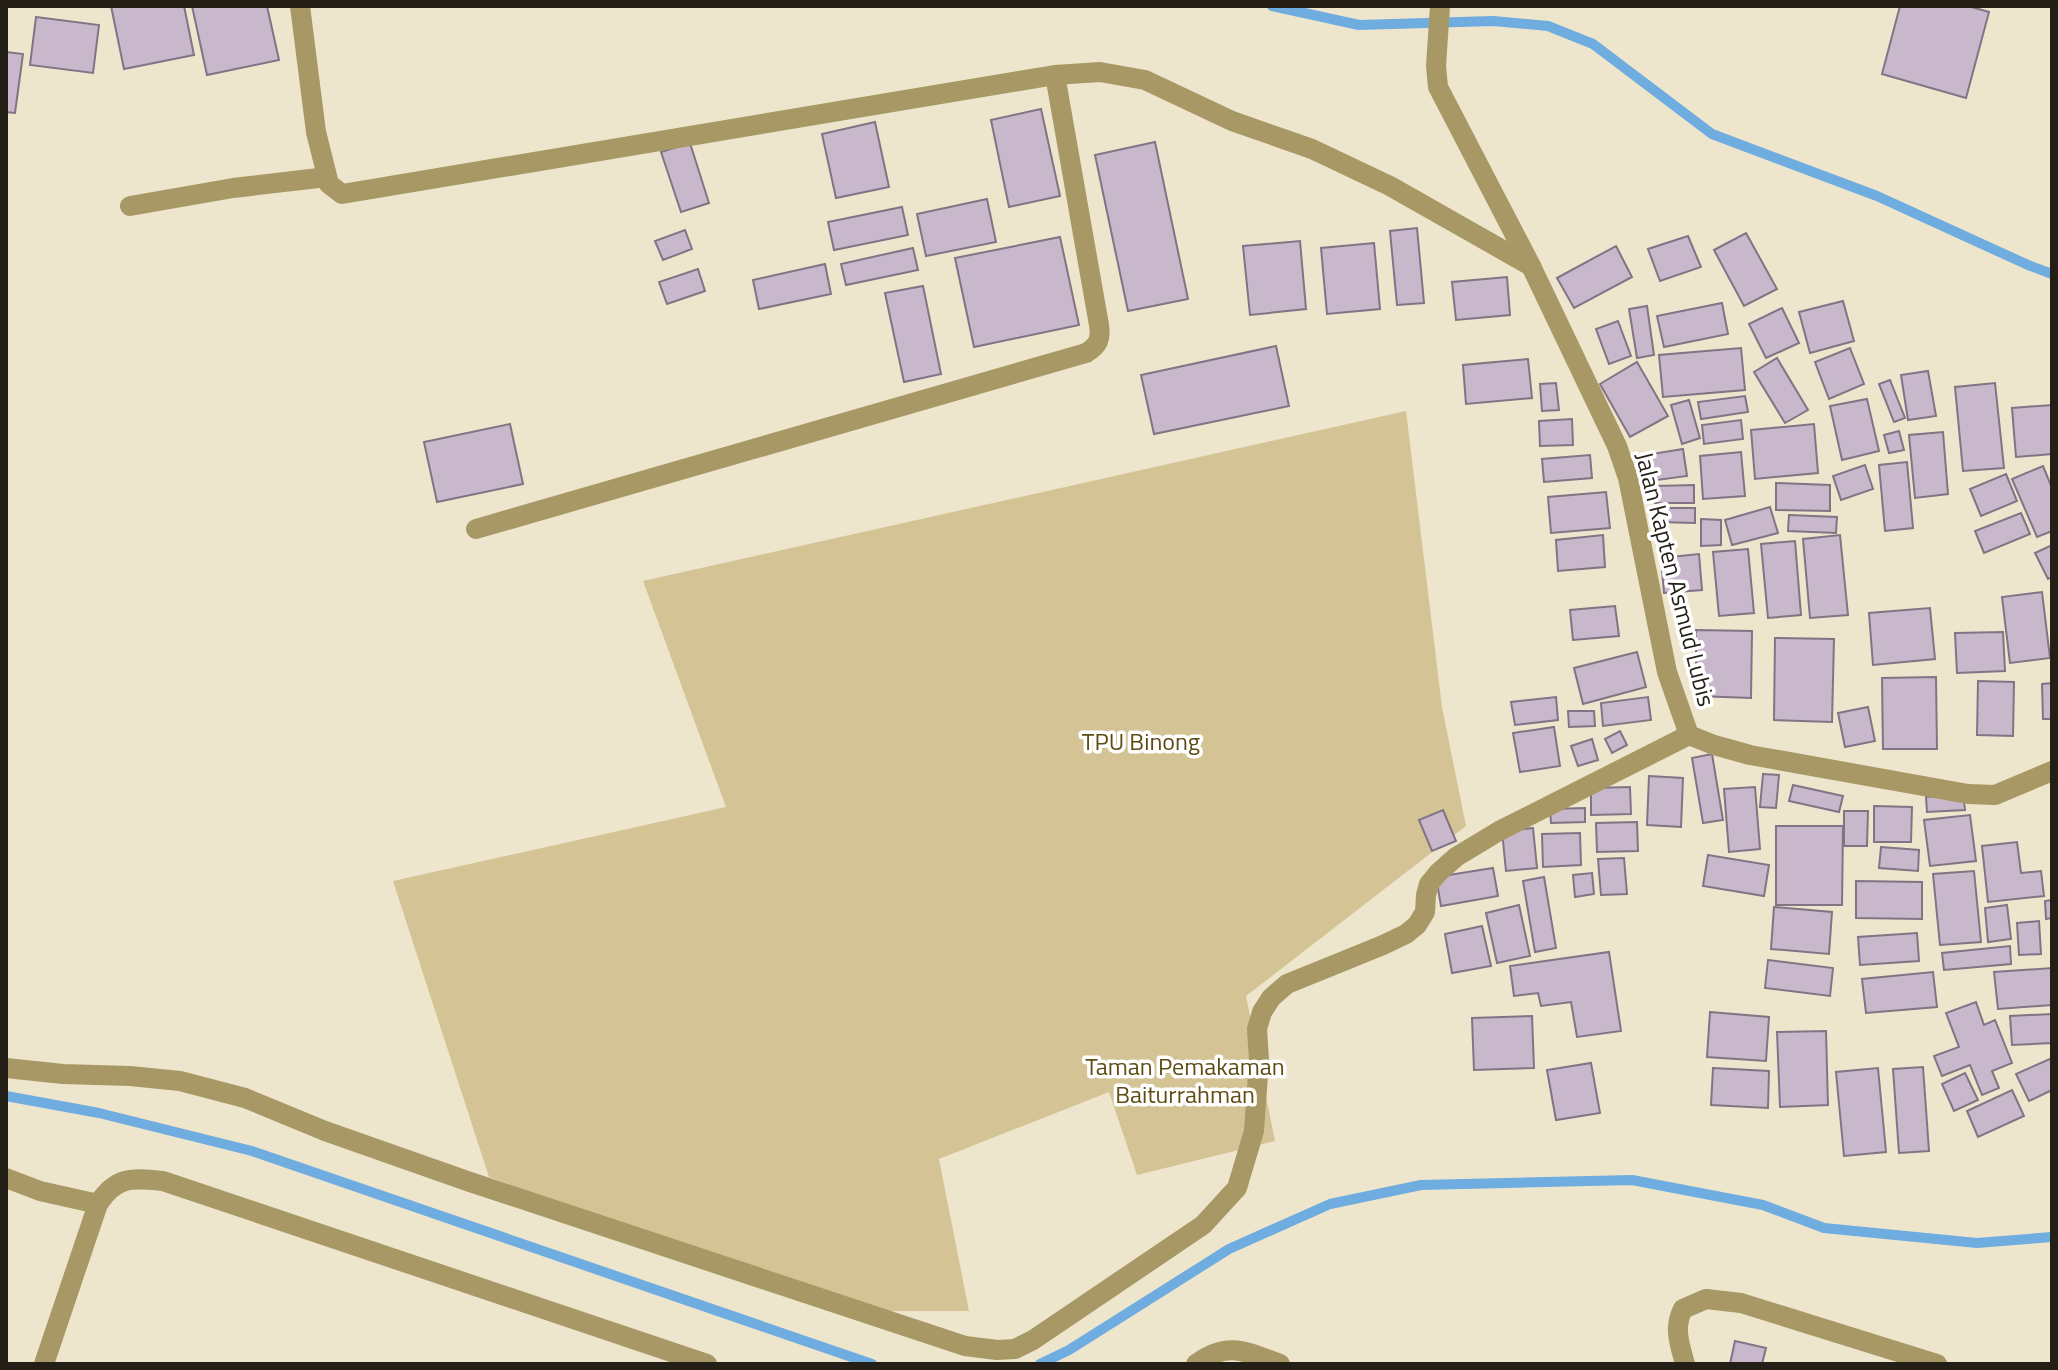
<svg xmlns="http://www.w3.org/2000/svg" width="2058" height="1370" font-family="'Titillium Web',sans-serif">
<rect width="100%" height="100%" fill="#eee5cd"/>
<polygon fill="#d4c495" points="1406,411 1442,707 1466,826 1246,996 1275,1141 1137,1175 1109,1092 939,1159 969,1311 849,1311 489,1177 393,881 726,807 643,581"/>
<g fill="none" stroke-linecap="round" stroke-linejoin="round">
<g stroke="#6face0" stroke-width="10">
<polyline points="1272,6 1359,25 1493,21 1548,26 1593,44 1712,134 1877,196 2028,265 2052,274"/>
<polyline points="6,1096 99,1113 252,1151 872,1364"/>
<polyline points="1040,1364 1069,1350 1229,1249 1330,1204 1421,1185 1632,1180 1763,1205 1824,1228 1977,1243 2052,1237"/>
</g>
</g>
<g fill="#c9b8cc" stroke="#837385" stroke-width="2">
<polygon points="111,6 184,6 194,55 124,69"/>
<polygon points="192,6 267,6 279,60 207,75"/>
<polygon points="1900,6 1968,6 1989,12 1966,98 1882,74"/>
<polygon points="36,17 99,25 93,73 30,65"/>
<polygon points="6,52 23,54 15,113 6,112"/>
<polygon points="1041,109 1060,196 1009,207 991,120"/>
<polygon points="875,122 889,187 836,198 822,134"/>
<polygon points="1155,142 1188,299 1128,311 1095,155"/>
<polygon points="690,143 709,203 681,212 661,152"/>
<polygon points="987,199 996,242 926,256 917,214"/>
<polygon points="902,207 908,235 834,250 828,222"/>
<polygon points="1417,228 1424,303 1397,305 1390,231"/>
<polygon points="685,230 692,249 663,260 655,241"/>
<polygon points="1746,233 1777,289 1744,306 1714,250"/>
<polygon points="1688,236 1701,267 1660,281 1648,249"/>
<polygon points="1060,237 1079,325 974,347 955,258"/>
<polygon points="1300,241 1306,309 1250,315 1243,246"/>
<polygon points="1374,243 1380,309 1327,314 1321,248"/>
<polygon points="1616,246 1632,277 1574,308 1557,278"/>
<polygon points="913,248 918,270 846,285 841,264"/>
<polygon points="825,264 831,294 759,309 753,280"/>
<polygon points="698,269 705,291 667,304 659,282"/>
<polygon points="1507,277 1510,315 1456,320 1452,282"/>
<polygon points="923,286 941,374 904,382 885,293"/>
<polygon points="1843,301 1854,341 1810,353 1799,312"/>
<polygon points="1722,303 1728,334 1664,347 1657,316"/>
<polygon points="1647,306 1654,355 1637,358 1629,309"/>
<polygon points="1782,308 1799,343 1766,358 1749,324"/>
<polygon points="1618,321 1631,356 1609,364 1596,329"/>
<polygon points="1276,346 1289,406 1154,434 1141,375"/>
<polygon points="1741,348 1745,390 1663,397 1659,355"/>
<polygon points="1850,348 1864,384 1829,399 1815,362"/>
<polygon points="1777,358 1808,410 1785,423 1754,372"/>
<polygon points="1528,359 1532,398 1466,404 1463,365"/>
<polygon points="1637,362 1668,416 1630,437 1600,384"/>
<polygon points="1928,371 1936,416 1908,420 1901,375"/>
<polygon points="1890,380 1905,418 1894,422 1879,384"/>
<polygon points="1556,383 1559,410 1542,411 1540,384"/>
<polygon points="1995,383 2004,468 1963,471 1955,387"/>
<polygon points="1745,396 1748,412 1701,419 1698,402"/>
<polygon points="1867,399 1879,451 1842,460 1830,406"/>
<polygon points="1689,400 1700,438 1682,444 1671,405"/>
<polygon points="2052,405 2052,454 2016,457 2012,408"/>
<polygon points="1572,419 1573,445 1540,446 1539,421"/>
<polygon points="1741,420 1743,439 1704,444 1702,425"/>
<polygon points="510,424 523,484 437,502 424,442"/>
<polygon points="1814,424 1818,473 1755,479 1751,430"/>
<polygon points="1899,431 1904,450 1889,453 1884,435"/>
<polygon points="1943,432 1948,494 1915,498 1909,435"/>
<polygon points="1683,449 1687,476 1650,481 1646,455"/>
<polygon points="1741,452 1745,496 1703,499 1700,456"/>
<polygon points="1590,455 1592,478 1544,482 1542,459"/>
<polygon points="1907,462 1913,528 1885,531 1879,465"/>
<polygon points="1865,465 1873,489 1841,500 1833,476"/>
<polygon points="2043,466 2052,488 2052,531 2037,537 2012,479"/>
<polygon points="2006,474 2017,501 1981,516 1970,489"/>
<polygon points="1776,483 1830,485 1830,511 1776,510"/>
<polygon points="1694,485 1694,503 1655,503 1655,486"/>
<polygon points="1606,492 1610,528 1551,533 1548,497"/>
<polygon points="1770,507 1778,533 1732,545 1725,520"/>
<polygon points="1659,508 1695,508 1695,523 1659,522"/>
<polygon points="2021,513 2030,534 1984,553 1975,531"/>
<polygon points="1789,515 1837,517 1836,533 1788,531"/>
<polygon points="1701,519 1721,520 1721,545 1701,546"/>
<polygon points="1603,535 1605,567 1558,571 1556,540"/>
<polygon points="1840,535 1848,615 1810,618 1803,539"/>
<polygon points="1795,541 1801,615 1768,618 1761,544"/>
<polygon points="2052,545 2052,577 2048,579 2035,553"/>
<polygon points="1748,549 1754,613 1719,616 1713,552"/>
<polygon points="1699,554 1702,590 1664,593 1661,558"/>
<polygon points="2042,592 2050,658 2010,663 2002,597"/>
<polygon points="1615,606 1619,636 1573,640 1570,610"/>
<polygon points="1930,608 1935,659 1873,665 1869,613"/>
<polygon points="1696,630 1752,631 1751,698 1696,696"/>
<polygon points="2003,632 2005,671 1957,673 1955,633"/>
<polygon points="1775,638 1834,639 1832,722 1774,720"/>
<polygon points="1637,652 1646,687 1583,704 1574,668"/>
<polygon points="1936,677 1937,749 1883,749 1882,678"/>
<polygon points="1978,681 2014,682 2013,736 1977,735"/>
<polygon points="2052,683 2052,719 2043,719 2042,684"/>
<polygon points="1556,697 1558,720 1515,725 1511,702"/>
<polygon points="1648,697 1651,720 1603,726 1601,703"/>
<polygon points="1868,707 1875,741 1845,747 1838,713"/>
<polygon points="1568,711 1594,711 1595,726 1569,727"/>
<polygon points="1554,727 1560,766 1520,772 1513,733"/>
<polygon points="1620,731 1627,745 1612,753 1605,739"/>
<polygon points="1592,739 1598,760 1578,766 1571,746"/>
<polygon points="1712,754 1723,820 1703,823 1692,758"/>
<polygon points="1763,774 1779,775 1776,808 1760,807"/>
<polygon points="1649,776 1683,778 1681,827 1647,825"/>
<polygon points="1793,785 1843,796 1839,812 1789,801"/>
<polygon points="1630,787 1631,814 1591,815 1591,788"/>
<polygon points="1755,787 1760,849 1729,852 1724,789"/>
<polygon points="1963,794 1965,810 1927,812 1926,797"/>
<polygon points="1874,806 1912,807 1911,842 1874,842"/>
<polygon points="1585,808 1585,822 1551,823 1550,809"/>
<polygon points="1443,810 1456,841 1432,851 1419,820"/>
<polygon points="1844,811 1868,811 1867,846 1844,846"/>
<polygon points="1970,815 1976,861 1930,866 1924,820"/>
<polygon points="1637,822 1638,851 1597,852 1596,823"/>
<polygon points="1776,826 1843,826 1842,905 1776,905"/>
<polygon points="1533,828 1537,868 1506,871 1502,831"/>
<polygon points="1580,833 1581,865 1543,867 1542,834"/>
<polygon points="2017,842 2021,873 2041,871 2044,896 1988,902 1982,846"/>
<polygon points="1881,847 1919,850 1918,871 1879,868"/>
<polygon points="1708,855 1769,865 1764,896 1703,886"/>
<polygon points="1624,858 1627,894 1601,895 1598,859"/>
<polygon points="1493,868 1498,896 1441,906 1436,877"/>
<polygon points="1974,871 1981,942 1940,945 1933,874"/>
<polygon points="1592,873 1594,894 1575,897 1573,875"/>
<polygon points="1544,877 1556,948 1535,952 1523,881"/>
<polygon points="1856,881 1922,882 1922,919 1856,918"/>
<polygon points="2052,900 2052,918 2046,919 2045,901"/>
<polygon points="1519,905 1530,956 1497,963 1486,913"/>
<polygon points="2007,905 2011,939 1988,942 1985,908"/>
<polygon points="1774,907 1832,912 1829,954 1771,949"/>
<polygon points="2039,921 2041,954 2019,955 2017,923"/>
<polygon points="1482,926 1491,966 1452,973 1445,934"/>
<polygon points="1917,933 1919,961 1860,965 1858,937"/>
<polygon points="2010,946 2011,964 1944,970 1942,953"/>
<polygon points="1609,952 1621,1031 1577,1037 1571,1002 1541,1006 1538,993 1514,996 1510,966"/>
<polygon points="1768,960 1833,968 1830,996 1765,988"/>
<polygon points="2052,968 2052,1005 1998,1009 1994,972"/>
<polygon points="1933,972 1937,1007 1866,1013 1862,979"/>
<polygon points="1976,1002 1984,1025 1995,1020 2012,1063 1992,1071 1999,1088 1982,1095 1970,1065 1942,1076 1934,1056 1959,1047 1946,1013"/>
<polygon points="1710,1012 1769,1017 1766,1061 1707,1057"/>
<polygon points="2052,1014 2052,1043 2012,1045 2010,1016"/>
<polygon points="1532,1016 1534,1068 1474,1070 1472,1018"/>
<polygon points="1826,1031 1828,1105 1780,1107 1777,1032"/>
<polygon points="2052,1058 2052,1090 2029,1101 2016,1074"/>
<polygon points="1591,1063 1600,1113 1556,1120 1547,1070"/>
<polygon points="1923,1067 1929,1151 1899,1153 1893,1069"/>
<polygon points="1713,1068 1769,1071 1768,1108 1711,1105"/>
<polygon points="1878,1068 1886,1152 1844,1156 1836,1072"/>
<polygon points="1965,1073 1978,1100 1954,1111 1942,1084"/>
<polygon points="2012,1090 2024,1116 1978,1137 1967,1111"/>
<polygon points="1735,1341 1766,1348 1762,1364 1730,1364"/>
</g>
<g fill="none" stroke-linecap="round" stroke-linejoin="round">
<g stroke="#a79865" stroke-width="20">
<polyline points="300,6 316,132 329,184 342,194 1055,75 1100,72 1145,80 1232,121 1312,149 1390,186 1531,266"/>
<polyline points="1440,6 1436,66 1438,87 1531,266 1617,446 1628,478 1667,672 1689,735 1714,745 1750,755 1968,794 1995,795 2052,771"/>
<polyline points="130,206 233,188 327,177"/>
<path d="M476 529 1086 353C1099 345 1101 339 1099 325L1055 75"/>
<polyline points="6,1068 63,1074 130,1076 180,1081 245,1098 325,1131 470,1182 965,1346 997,1350 1015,1349 1033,1340 1203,1225 1237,1188 1254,1131 1259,1060 1257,1029 1262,1012 1271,998 1287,984 1383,945 1406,934 1417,925 1425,912 1426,895 1429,884 1438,873 1456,857 1499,831 1689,735"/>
<polyline points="6,1178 40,1191 98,1204"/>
<path d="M44 1364 98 1204C116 1176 132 1178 163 1181L707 1364"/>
<path d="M1196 1364C1228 1340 1247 1352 1280 1364"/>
<path d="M1685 1364C1680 1345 1673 1328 1683 1309L1706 1299 1741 1303 1937 1364"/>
</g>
</g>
<g text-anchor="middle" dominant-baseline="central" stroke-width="7" stroke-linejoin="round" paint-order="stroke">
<g font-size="24" fill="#231f16" stroke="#fff">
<text transform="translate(1676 579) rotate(76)">Jalan Kapten Asmud Lubis</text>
</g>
<g font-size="24" fill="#5f4c13" stroke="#fff">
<text x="1141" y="741">TPU Binong</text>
<text x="1185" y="1066">Taman Pemakaman<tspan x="1185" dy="28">Baiturrahman</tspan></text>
</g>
</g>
<rect width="2058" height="1370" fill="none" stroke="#231f16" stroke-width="16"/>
</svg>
